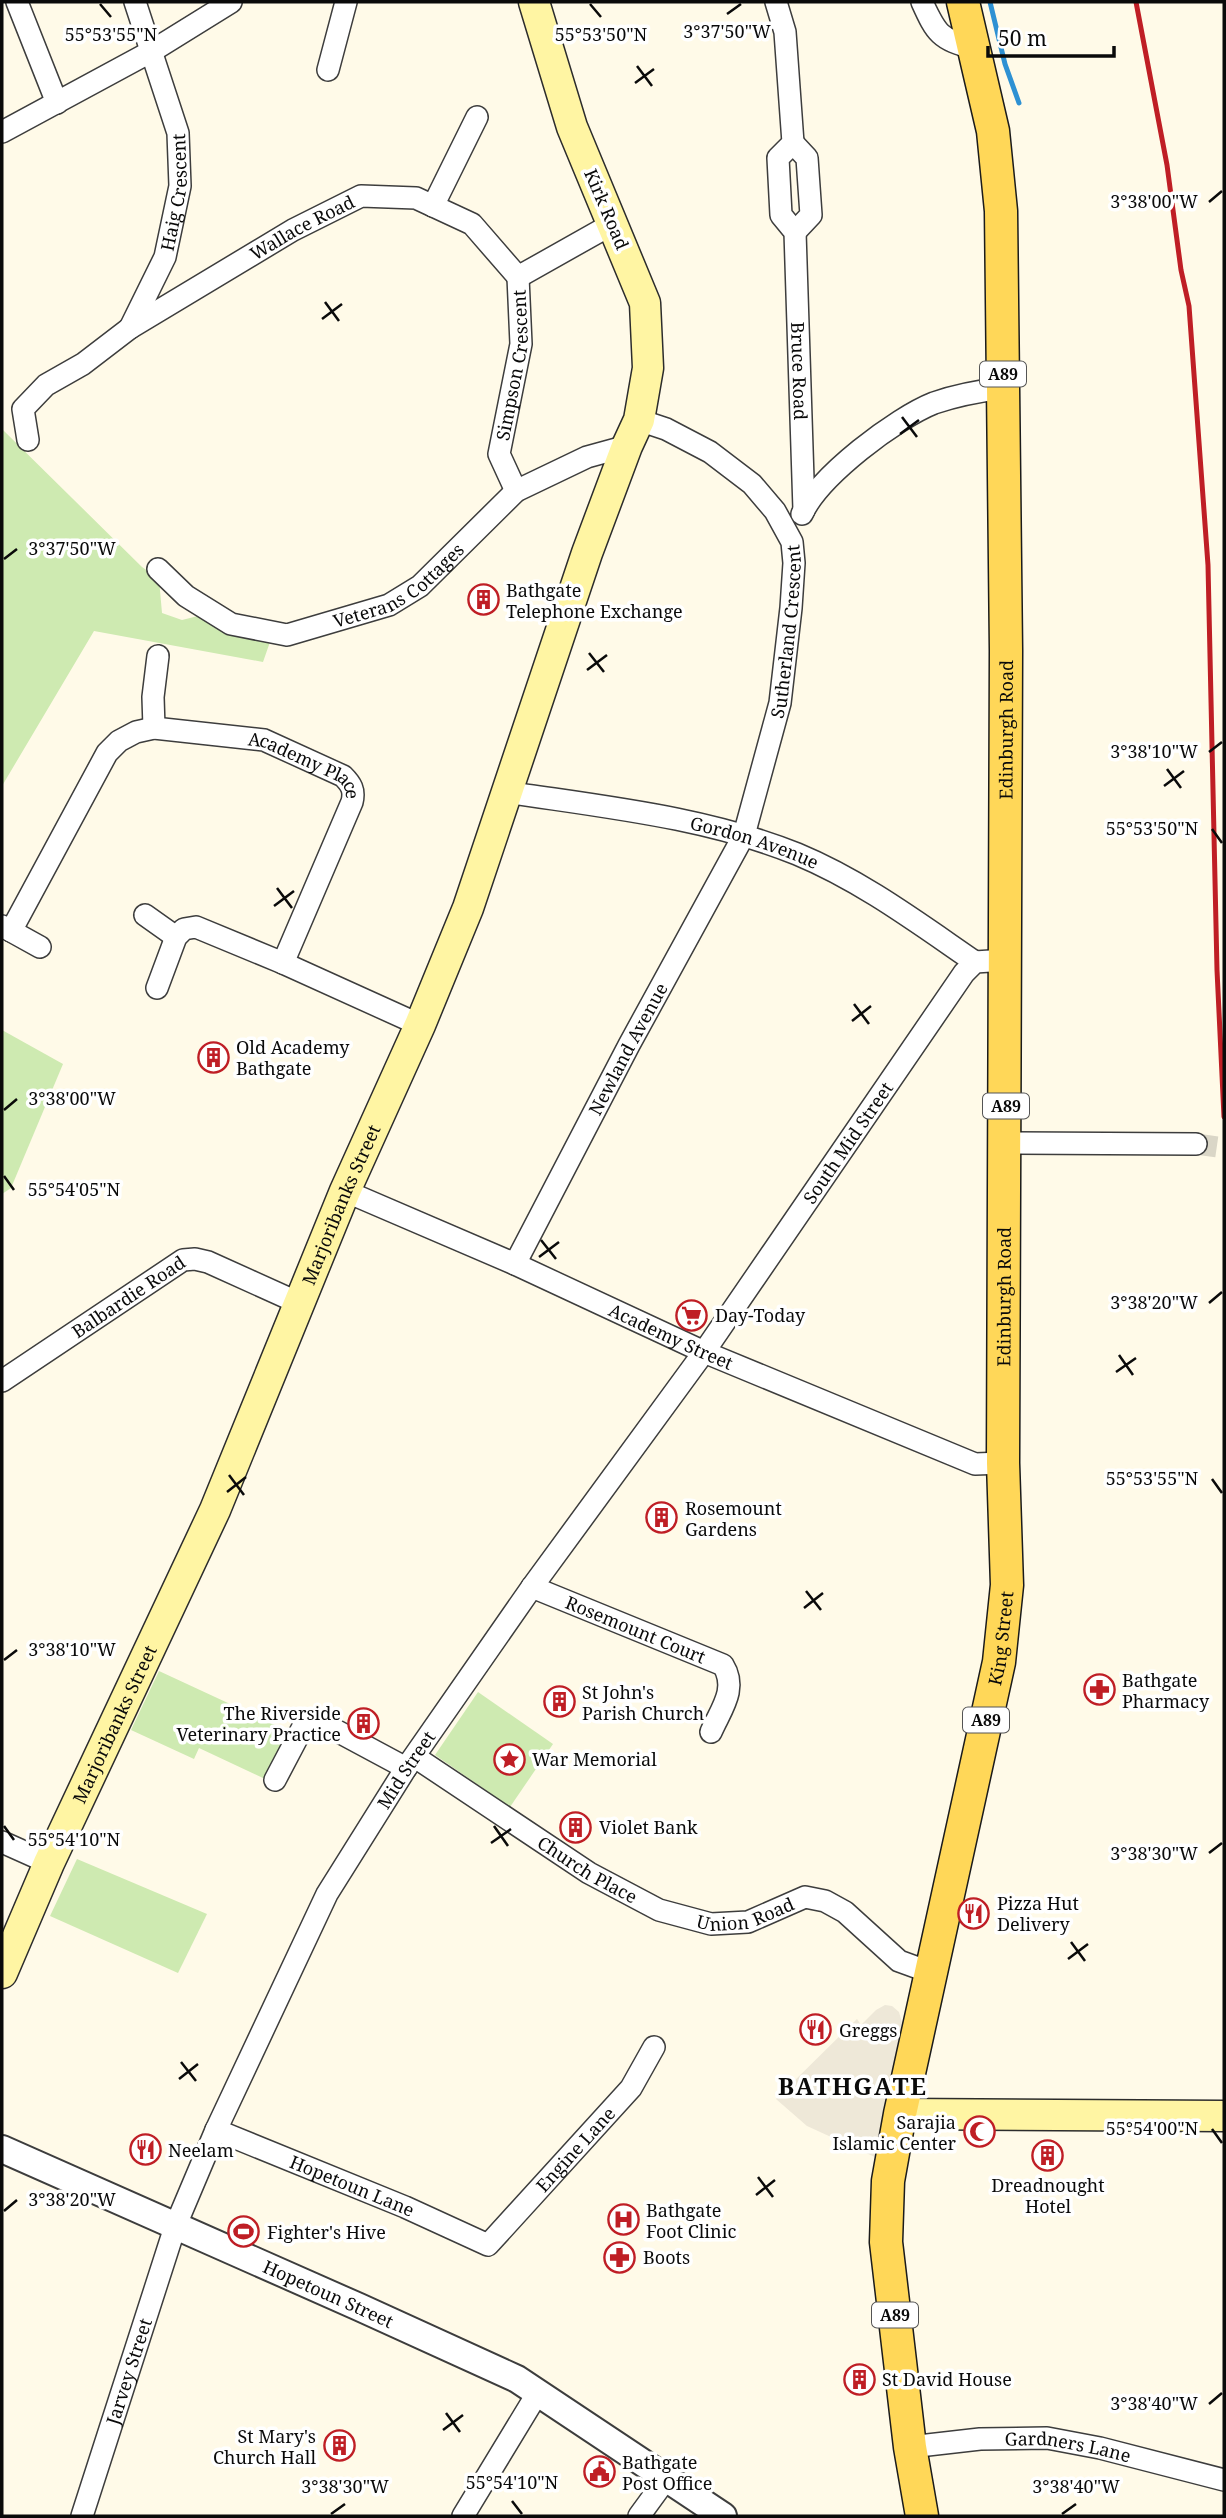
<svg xmlns="http://www.w3.org/2000/svg" width="1226" height="2518" font-family="'Noto Serif',serif">
<rect width="100%" height="100%" fill="#fffae8"/>
<g fill="#ceeab1">
<polygon points="2,429 142,567 159,579 162,613 182,620 202,615 270,642 263,662 94,631 2,786"/>
<polygon points="2,1030 63,1064 11,1188 2,1194"/>
<polygon points="159,1671 288,1731 265,1779 199,1748 194,1759 131,1730"/>
<polygon points="478,1692 553,1744 510,1807 435,1755"/>
<polygon points="77,1859 207,1914 178,1973 50,1916"/>
</g>
<polygon fill="#eee8d8" points="885,2005 892,2006 899,2012 902,2023 883,2117 877,2158 807,2126 776,2099 857,2019 861,2025 876,2010"/>
<g fill="none" stroke-linecap="round" stroke-linejoin="round">
<polyline stroke="#2e91d3" stroke-width="5" points="990,2 1005,64 1019,103"/>
<polyline stroke="#dad6c7" stroke-width="21" stroke-dasharray="21 10" stroke-linecap="butt" points="1196,1144 1224,1148"/>
<defs>
<g id="minor">
<polyline points="17,2 57,103"/>
<path id="s1" d="M776 2 785 32 793 143 778 158 781 215 795 232 804 510"/>
<path d="M922 2C936 33 940 40 974 48"/>
<polyline points="328,70 346,2"/>
<polyline points="2,132 152,51 231,2"/>
<polyline points="793,143 807,158 811,215 795,232"/>
<polyline points="433,206 477,117"/>
<path id="s2" d="M130 328 165 257 180 186 178 133 135 2"/>
<path id="s3" d="M28 440 23 409 46 385 83 364 130 328 293 230 361 196 416 198 472 224 518 277 614 223"/>
<path id="s4" d="M516 491 499 454 521 344 518 277"/>
<path d="M802 514C819 476 896 418 934 403 957 395 979 391 1003 388"/>
<path id="s5" d="M158 569 186 596 231 624 287 635 389 605 420 586 516 491 587 457 627 446"/>
<polyline points="154,728 153,697 158,656"/>
<path id="s6" d="M506 792C604 807 705 817 797 854 862 881 918 923 975 962"/>
<polyline points="145,915 176,937"/>
<polyline points="2,926 40,947"/>
<path id="s7" d="M11 931 107 753 119 741 136 732 154 728 264 740 343 776C351 784 355 790 352 802L283 963"/>
<polyline points="157,988 176,937 184,929 196,927 283,963 420,1025"/>
<polyline points="1006,1143 1196,1144"/>
<path id="s8" d="M345 1191 515 1264 704 1352 975 1464 1003 1463"/>
<path id="s9" d="M515 1264 629 1045 744 835 780 703 791 608 794 563 792 542 775 511 752 484 710 452 666 429 639 420"/>
<path id="s10" d="M2 1381 183 1260 195 1259 208 1262 301 1304"/>
<path id="s11" d="M532 1587 723 1665C738 1689 721 1709 711 1732"/>
<path id="s12" d="M415 1757 589 1873 659 1910 711 1924 748 1922 805 1897 825 1901 845 1912 899 1961 932 1973"/>
<polyline points="275,1780 305,1723 324,1724 406,1768"/>
<polyline points="2,1842 49,1863"/>
<path id="s13" d="M216 2130 405 2207 488 2245 631 2088 654 2047"/>
<path id="s14" d="M910 2447 980 2439 1047 2438 1100 2448 1224 2480"/>
<path id="s15" d="M82 2516 175 2227 216 2130 327 1894 406 1768 532 1587 704 1352 964 973 975 962 1006 960"/>
<polyline points="463,2516 537,2394"/>
<polyline points="639,2516 666,2479"/>
</g>
<g id="tertiary">
<path id="s16" d="M2 2149 359 2307 517 2379 723 2516"/>
</g>
<g id="secondary">
<path id="s17" d="M2 1973 49 1863 215 1510 345 1191 420 1025 468 908 587 553 627 446 639 420 648 368 645 303 572 127 534 2"/>
<polyline points="900,2114 1224,2116"/>
</g>
<g id="primary">
<path id="s18" d="M922 2516 910 2447 886 2242 888 2181 900 2114 999 1662 1007 1585 1003 1463 1006 651 1001 211 993 131 963 2"/>
</g>
</defs>
<use href="#minor" stroke="#3d3d3d" stroke-width="24"/>
<use href="#tertiary" stroke="#3d3d3d" stroke-width="30"/>
<use href="#secondary" stroke="#2c2c2c" stroke-width="33"/>
<use href="#primary" stroke="#1b1b1b" stroke-width="35"/>
<use href="#minor" stroke="#fff" stroke-width="21"/>
<use href="#tertiary" stroke="#fff" stroke-width="26"/>
<use href="#secondary" stroke="#fff5a3" stroke-width="30"/>
<use href="#primary" stroke="#ffd758" stroke-width="32"/>
<polyline stroke="#bf1e25" stroke-width="5" points="1136,2 1167,165 1181,270 1189,306 1208,565 1217,970 1224,1117"/>
</g>
<path fill="none" stroke="#0a0a0a" stroke-width="2.5" d="M100 4 111 17M590 4 601 17M727 14 741 4M637 66 652 86M635 83 654 69M1209 202 1222 191M325 302 339 321M322 319 342 304M902 417 917 437M900 434 919 420M4 559 17 549M589 653 604 672M587 670 607 655M1209 752 1222 742M1167 769 1181 788M1164 786 1184 771M1212 829 1222 843M277 888 292 908M274 906 294 891M854 1004 869 1024M852 1021 871 1006M4 1110 17 1099M4 1176 14 1190M541 1240 556 1259M539 1257 559 1242M1209 1303 1222 1292M1119 1355 1133 1375M1116 1372 1136 1358M229 1475 244 1495M1212 1479 1222 1493M227 1492 246 1477M806 1591 821 1610M804 1608 823 1593M4 1660 17 1650M4 1826 14 1840M494 1826 508 1846M491 1843 511 1829M1209 1853 1222 1843M1071 1942 1085 1961M1068 1959 1088 1944M181 2062 196 2081M179 2079 198 2064M1212 2129 1222 2143M758 2177 773 2197M756 2195 775 2180M4 2211 17 2200M1209 2404 1222 2393M446 2413 460 2432M443 2430 463 2415M512 2501 522 2514M331 2514 345 2504M1062 2514 1076 2504"/>
<defs>
<symbol id="building-ring" viewBox="-11 -11 22 22"><circle r="9.5" fill="#fff" stroke="#bf1e25" stroke-width="1.5"/><path d="M-4-6H4V6H1V3H-1V6H-4ZM-2.5-4.3h1.7v1.8h-1.7ZM.8-4.3h1.7v1.8H.8ZM-2.5-1h1.7V.8h-1.7ZM.8-1h1.7V.8H.8Z" fill="#bf1e25"/></symbol>
<symbol id="supermarket-ring" viewBox="-11 -11 22 22"><circle r="9.5" fill="#fff" stroke="#bf1e25" stroke-width="1.5"/><path d="M-6-5.5h2.5l.6 2H6L4.5 2H-2.5L-4.4-4H-6ZM-1.5 3.2a1.3 1.3 0 1 0 .1 0ZM3 3.2a1.3 1.3 0 1 0 .1 0Z" fill="#bf1e25"/></symbol>
<symbol id="pharmacy-ring" viewBox="-11 -11 22 22"><circle r="9.5" fill="#fff" stroke="#bf1e25" stroke-width="1.5"/><path d="M-2-6h4v4h4v4h-4v4h-4v-4h-4v-4h4Z" fill="#bf1e25"/></symbol>
<symbol id="sight-ring" viewBox="-11 -11 22 22"><circle r="9.5" fill="#fff" stroke="#bf1e25" stroke-width="1.5"/><path d="M0-6L1.8-2.2L6-1.7L2.9 1.2L3.7 5.4L0 3.3L-3.7 5.4L-2.9 1.2L-6-1.7L-1.8-2.2Z" fill="#bf1e25"/></symbol>
<symbol id="restaurant-ring" viewBox="-11 -11 22 22"><circle r="9.5" fill="#fff" stroke="#bf1e25" stroke-width="1.5"/><path d="M-5-6h1v4h1v-4h1v4h1v-4h1v5L-1.5 .5V6h-2V.5L-5-1ZM5-6V6H3V1.5H1.5Q1.5-4 5-6Z" fill="#bf1e25"/></symbol>
<symbol id="mosque-ring" viewBox="-11 -11 22 22"><circle r="9.5" fill="#fff" stroke="#bf1e25" stroke-width="1.5"/><path d="M3.5-4.9A6 6 0 1 0 3.5 4.9A5 5 0 1 1 3.5-4.9Z" fill="#bf1e25"/></symbol>
<symbol id="hospital-ring" viewBox="-11 -11 22 22"><circle r="9.5" fill="#fff" stroke="#bf1e25" stroke-width="1.5"/><path d="M-5-5h3v3.5h4V-5h3V5h-3V1.5h-4V5h-3Z" fill="#bf1e25"/></symbol>
<symbol id="stadium-ring" viewBox="-11 -11 22 22"><circle r="9.5" fill="#fff" stroke="#bf1e25" stroke-width="1.5"/><path d="M0-5a6.5 5 0 1 0 0 10a6.5 5 0 1 0 0-10ZM-3.5-1.8h7v3.6h-7Z" fill="#bf1e25"/></symbol>
<symbol id="civic-ring" viewBox="-11 -11 22 22"><circle r="9.5" fill="#fff" stroke="#bf1e25" stroke-width="1.5"/><path d="M-.6-6.5H3V-4.5H.6V-3L4-1V1h2V6H-6V1h2V-1L-.6-3ZM-1.2 2.5V6h2.4V2.5Z" fill="#bf1e25"/></symbol>
</defs>
<g fill-rule="evenodd">
<use href="#building-ring" x="466" y="582" width="35" height="35"/>
<use href="#building-ring" x="196" y="1040" width="35" height="35"/>
<use href="#supermarket-ring" x="674" y="1298" width="35" height="35"/>
<use href="#building-ring" x="644" y="1500" width="35" height="35"/>
<use href="#pharmacy-ring" x="1082" y="1672" width="35" height="35"/>
<use href="#building-ring" x="542" y="1684" width="35" height="35"/>
<use href="#building-ring" x="346" y="1706" width="35" height="35"/>
<use href="#sight-ring" x="492" y="1742" width="35" height="35"/>
<use href="#building-ring" x="558" y="1810" width="35" height="35"/>
<use href="#restaurant-ring" x="956" y="1896" width="35" height="35"/>
<use href="#restaurant-ring" x="798" y="2012" width="35" height="35"/>
<use href="#mosque-ring" x="962" y="2114" width="35" height="35"/>
<use href="#restaurant-ring" x="128" y="2132" width="35" height="35"/>
<use href="#building-ring" x="1030" y="2138" width="35" height="35"/>
<use href="#hospital-ring" x="606" y="2202" width="35" height="35"/>
<use href="#stadium-ring" x="226" y="2214" width="35" height="35"/>
<use href="#pharmacy-ring" x="602" y="2240" width="35" height="35"/>
<use href="#building-ring" x="842" y="2362" width="35" height="35"/>
<use href="#building-ring" x="322" y="2428" width="35" height="35"/>
<use href="#civic-ring" x="582" y="2454" width="35" height="35"/>
</g>
<g text-anchor="middle" dominant-baseline="central" stroke-width="7" stroke-linejoin="round" paint-order="stroke">
<g fill="#fff" stroke="#545454" stroke-width="2">
<rect x="980" y="361.5" width="46" height="25" rx="5"/>
<rect x="983" y="1093.5" width="46" height="25" rx="5"/>
<rect x="963" y="1707.5" width="46" height="25" rx="5"/>
<rect x="872" y="2302.5" width="46" height="25" rx="5"/>
</g>
<g font-size="16" font-weight="bold" fill="#0a0a0a">
<text x="1003" y="374">A89</text>
<text x="1006" y="1106">A89</text>
<text x="986" y="1720">A89</text>
<text x="895" y="2315">A89</text>
</g>
<g font-size="18" fill="#0a0a0a" stroke="#fff">
<text stroke="none"><textPath href="#s2" startOffset="145">Haig Crescent</textPath></text>
<text transform="translate(607 209) rotate(67)">Kirk Road</text>
<text stroke="none"><textPath href="#s3" startOffset="366">Wallace Road</textPath></text>
<text stroke="none"><textPath href="#s4" startOffset="131">Simpson Crescent</textPath></text>
<text stroke="none"><textPath href="#s1" startOffset="382">Bruce Road</textPath></text>
<text stroke="none"><textPath href="#s5" startOffset="273">Veterans Cottages</textPath></text>
<text stroke="none"><textPath href="#s9" startOffset="695">Sutherland Crescent</textPath></text>
<text stroke="none"><textPath href="#s18" startOffset="1801">Edinburgh Road</textPath></text>
<text stroke="none"><textPath href="#s7" startOffset="416">Academy Place</textPath></text>
<text stroke="none"><textPath href="#s6" startOffset="254">Gordon Avenue</textPath></text>
<text stroke="none"><textPath href="#s9" startOffset="243">Newland Avenue</textPath></text>
<text stroke="none"><textPath href="#s15" startOffset="1584">South Mid Street</textPath></text>
<text stroke="none"><textPath href="#s17" startOffset="840">Marjoribanks Street</textPath></text>
<text stroke="none"><textPath href="#s18" startOffset="1234">Edinburgh Road</textPath></text>
<text stroke="none"><textPath href="#s10" startOffset="152">Balbardie Road</textPath></text>
<text stroke="none"><textPath href="#s8" startOffset="357">Academy Street</textPath></text>
<text stroke="none"><textPath href="#s11" startOffset="112">Rosemount Court</textPath></text>
<text stroke="none"><textPath href="#s18" startOffset="892">King Street</textPath></text>
<text stroke="none"><textPath href="#s17" startOffset="273">Marjoribanks Street</textPath></text>
<text stroke="none"><textPath href="#s15" startOffset="817">Mid Street</textPath></text>
<text stroke="none"><textPath href="#s12" startOffset="206">Church Place</textPath></text>
<text stroke="none"><textPath href="#s12" startOffset="378">Union Road</textPath></text>
<text stroke="none"><textPath href="#s13" startOffset="425">Engine Lane</textPath></text>
<text stroke="none"><textPath href="#s13" startOffset="147">Hopetoun Lane</textPath></text>
<text stroke="none"><textPath href="#s16" startOffset="357">Hopetoun Street</textPath></text>
<text stroke="none"><textPath href="#s15" startOffset="152">Jarvey Street</textPath></text>
<text stroke="none"><textPath href="#s14" startOffset="159">Gardners Lane</textPath></text>
</g>
<g font-size="18" fill="#0a0a0a" stroke="#fff" text-anchor="start">
<text x="506" y="590">Bathgate<tspan x="506" dy="21">Telephone Exchange</tspan></text>
<text x="236" y="1047">Old Academy<tspan x="236" dy="21">Bathgate</tspan></text>
<text x="715" y="1315">Day-Today</text>
<text x="685" y="1508">Rosemount<tspan x="685" dy="21">Gardens</tspan></text>
<text x="1122" y="1680">Bathgate<tspan x="1122" dy="21">Pharmacy</tspan></text>
<text x="582" y="1692">St John's<tspan x="582" dy="21">Parish Church</tspan></text>
<text x="341" y="1713" text-anchor="end">The Riverside<tspan x="341" dy="21">Veterinary Practice</tspan></text>
<text x="532" y="1759">War Memorial</text>
<text x="599" y="1827">Violet Bank</text>
<text x="997" y="1903">Pizza Hut<tspan x="997" dy="21">Delivery</tspan></text>
<text x="839" y="2030">Greggs</text>
<text x="956" y="2122" text-anchor="end">Sarajia<tspan x="956" dy="21">Islamic Center</tspan></text>
<text x="168" y="2150">Neelam</text>
<text x="1048" y="2185" text-anchor="middle">Dreadnought<tspan x="1048" dy="21">Hotel</tspan></text>
<text x="646" y="2210">Bathgate<tspan x="646" dy="21">Foot Clinic</tspan></text>
<text x="267" y="2232">Fighter's Hive</text>
<text x="643" y="2257">Boots</text>
<text x="882" y="2379">St David House</text>
<text x="316" y="2436" text-anchor="end">St Mary's<tspan x="316" dy="21">Church Hall</tspan></text>
<text x="622" y="2462">Bathgate<tspan x="622" dy="21">Post Office</tspan></text>
</g>
<g font-size="24" font-weight="bold" letter-spacing="2" fill="#0a0a0a" stroke="#fff">
<text x="853" y="2085">BATHGATE</text>
</g>
</g>
<g font-size="18" text-anchor="middle" fill="#0a0a0a" stroke="#fff" stroke-width="7" stroke-linejoin="round" paint-order="stroke">
<text x="727" y="38">3°37'50"W</text>
<text x="111" y="41">55°53'55"N</text>
<text x="601" y="41">55°53'50"N</text>
<text x="1154" y="208">3°38'00"W</text>
<text x="72" y="555">3°37'50"W</text>
<text x="1154" y="758">3°38'10"W</text>
<text x="1152" y="835">55°53'50"N</text>
<text x="72" y="1105">3°38'00"W</text>
<text x="74" y="1196">55°54'05"N</text>
<text x="1154" y="1309">3°38'20"W</text>
<text x="1152" y="1485">55°53'55"N</text>
<text x="72" y="1656">3°38'10"W</text>
<text x="74" y="1846">55°54'10"N</text>
<text x="1154" y="1860">3°38'30"W</text>
<text x="1152" y="2135">55°54'00"N</text>
<text x="72" y="2206">3°38'20"W</text>
<text x="1154" y="2410">3°38'40"W</text>
<text x="512" y="2489">55°54'10"N</text>
<text x="345" y="2493">3°38'30"W</text>
<text x="1076" y="2493">3°38'40"W</text>
</g>
<rect width="1226" height="2518" fill="none" stroke="#0a0a0a" stroke-width="7"/>
<path d="M988 46v10h126v-10" fill="none" stroke="#0a0a0a" stroke-width="3.5"/>
<text x="998" y="46" font-size="21" fill="#0a0a0a" stroke="#ffffff" stroke-width="5" paint-order="stroke">50 m</text>
</svg>
